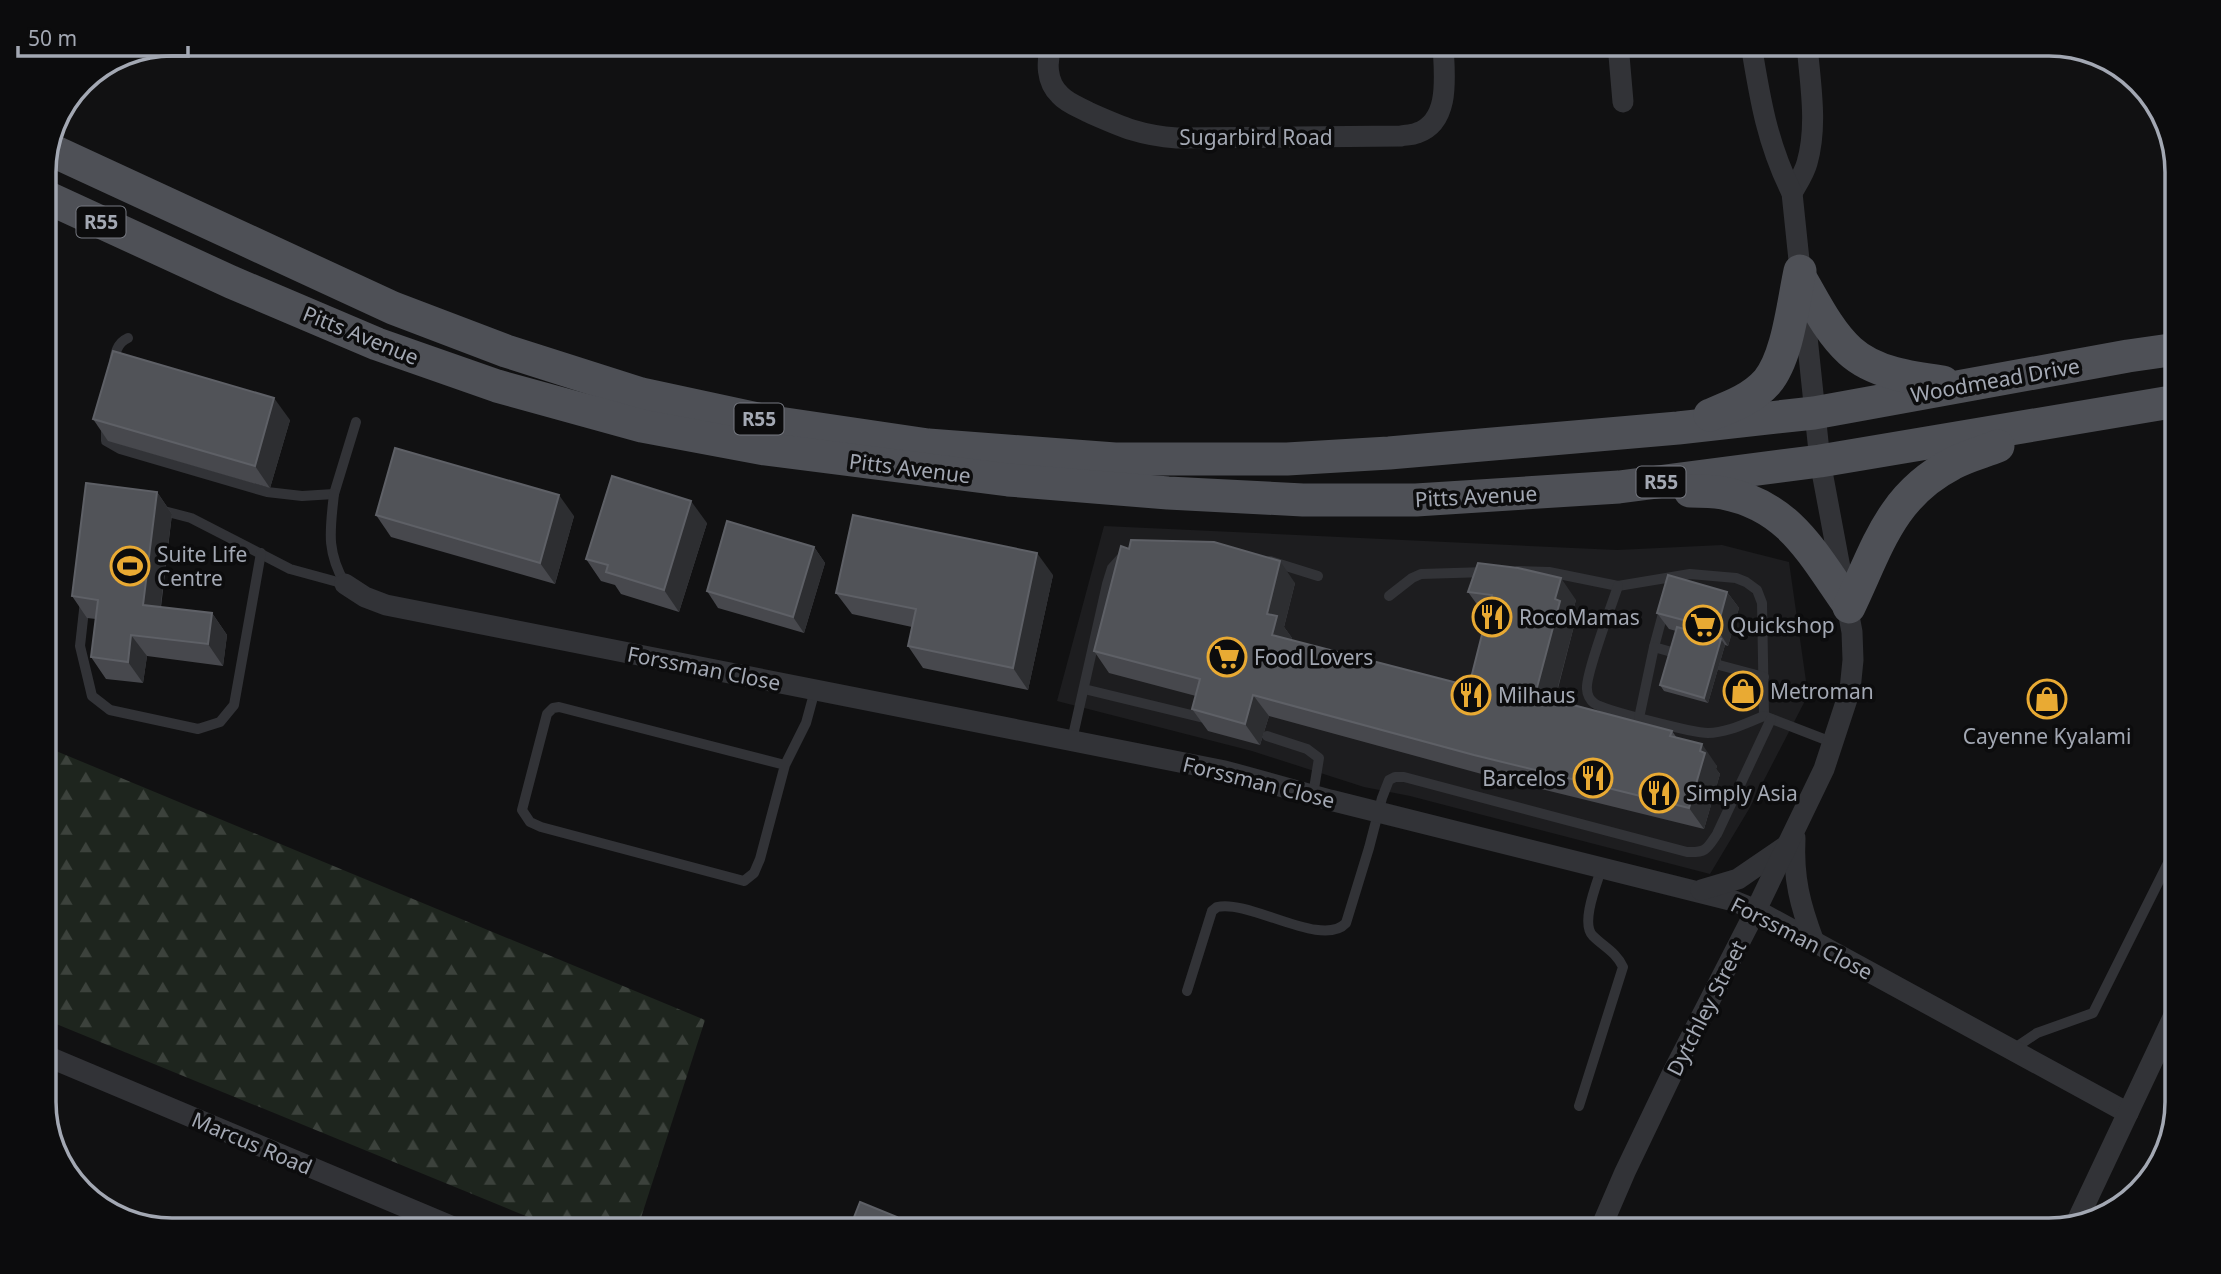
<svg xmlns="http://www.w3.org/2000/svg" width="2221" height="1274" font-family="'Noto Sans',sans-serif">
<defs>
<pattern id="forest-firs" width="22" height="20" patternUnits="userSpaceOnUse" patternTransform="scale(1.75)"><rect width="22" height="20" fill="#1e251e"/><path d="M5 1l3.5 6h-7zM16 11l3.5 6h-7z" fill="#3c423c"/></pattern>
</defs>
<rect width="100%" height="100%" fill="#111112"/>
<polygon fill="#1d1d1f" points="1104,526 1617,550 1722,545 1789,562 1808,695 1749,809 1710,874 1410,796 1364,787 1252,751 1057,701"/>
<polygon fill="url(#forest-firs)" points="44,746 705,1020 637,1230 560,1230 44,1019"/>
<g fill="none" stroke-linecap="round" stroke-linejoin="round">
<g stroke="#323337" stroke-width="10">
<path d="M114 364C115 353 117 343 128 338"/>
<polyline points="106,422 106,441 120,449 267,492 302,496 334,494 356,422"/>
<path d="M334 494C330 531 326 550 345 584"/>
<polyline points="160,510 191,518 290,569 345,584"/>
<polyline points="1270,561 1318,576"/>
<polyline points="1518,571 1549,572 1618,586 1690,574 1736,578 1746,582 1757,590 1762,603 1764,716"/>
<path d="M1618 586C1612 604 1585 676 1587 689 1587 694 1590 700 1594 703 1602 710 1694 733 1708 733 1727 733 1746 723 1764 716L1834 743"/>
<polyline points="1389,596 1412,578 1421,574 1487,572"/>
<polyline points="85,601 80,646 87,675 92,696 110,710 198,729 220,722 234,705 261,553"/>
<polyline points="1654,647 1665,606"/>
<polyline points="1719,665 1764,677"/>
<polyline points="1084,689 1204,718"/>
<polyline points="1639,718 1654,647 1675,653"/>
<polyline points="1267,736 1307,749 1319,758 1313,795"/>
<polyline points="1072,740 1107,584 1112,568 1121,558 1128,558"/>
<polyline points="785,765 760,859 754,873 744,881 541,827 530,822 522,810 547,714 553,708 559,707 785,765 806,723 815,690"/>
<path d="M1187 991 1212 911 1217 907C1250 899 1322 949 1346 923L1369 848 1382 798 1389 780 1395 777H1404L1687 852C1706 853 1707 849 1717 834L1771 719"/>
<polyline points="2012,1050 2037,1033 2093,1013 2177,845"/>
<path d="M1579 1106 1623 967C1616 952 1604 947 1593 936 1580 924 1597 883 1602 867"/>
</g>
<g stroke="#323337" stroke-width="21">
<path d="M1052 44C1046 61 1046 82 1060 95 1067 103 1079 107 1088 112 1122 127 1139 135 1177 138L1401 136C1406 135 1412 135 1417 133 1452 121 1444 72 1443 44"/>
<polyline points="1618,44 1623,102"/>
<path d="M1792 193C1797 184 1804 174 1807 163 1818 125 1810 83 1807 44"/>
<polyline points="345,584 365,597 386,605 1225,771 1330,800 1734,901 1756,910 2128,1113"/>
<path d="M1795 838C1793 878 1800 905 1814 942"/>
<polyline points="1701,890 1738,879 1786,846"/>
<polyline points="44,1055 460,1230"/>
<polyline points="2076,1223 2177,1009"/>
<path d="M1600 1230 1625 1172 1671 1076 1756 910 1824 769 1850 690 1853 660 1852 632 1820 461 1792 193C1767 143 1760 99 1751 44"/>
</g>
<g stroke="#4e5056" stroke-width="33">
<polyline points="51,150 393,308 506,351 641,394 772,422 928,445 1115,459 1287,459 1389,453 1678,428 1814,413 2128,356 2177,349"/>
<polyline points="44,196 231,282 377,344 497,386 642,426 765,449 1008,480 1168,493 1303,500 1416,500 1619,487 1820,461 2177,401"/>
<path d="M1801 279C1815 303 1829 332 1850 351 1874 373 1912 378 1943 382"/>
<path d="M1710 415C1730 407 1752 399 1767 382 1788 357 1793 303 1800 271"/>
<path d="M1690 491C1701 491 1712 491 1723 493 1790 506 1812 553 1849 605"/>
<path d="M1849 607C1877 549 1890 496 1952 464 1966 456 1983 452 1998 446"/>
</g>
</g>
<g fill="#47484d">
<polygon points="93,419 290,420 270,488 108,441"/>
<polygon points="157,492 172,514 161,607 212,613 227,635 223,666 147,656 143,683 106,679 91,657 96,619 87,618 72,596"/>
<polygon points="376,515 574,516 555,584 391,537"/>
<polygon points="707,523 679,612 621,594 615,585 601,581 586,559"/>
<polygon points="814,547 825,563 804,633 718,608 707,591"/>
<polygon points="1129,549 1295,583 1284,627 1292,638 1291,640 1469,686 1487,615 1484,614 1468,592 1576,600 1571,617 1575,622 1555,700 1672,731 1677,738 1717,766 1716,769 1720,774 1704,829 1489,776 1269,716 1260,745 1208,731 1192,709 1196,696 1109,673 1094,651"/>
<polygon points="1053,575 1028,690 923,668 908,646 912,627 852,614 836,593"/>
<polygon points="1727,592 1739,608 1728,646 1725,645 1708,703 1664,691 1660,685 1676,631 1669,629 1657,613"/>
</g>
<g fill="#2d2e31">
<polygon points="274,398 290,420 270,488 255,466"/>
<polygon points="157,492 172,514 158,627 143,605"/>
<polygon points="559,495 574,516 555,584 540,563"/>
<polygon points="691,501 707,523 679,612 664,590"/>
<polygon points="814,547 825,563 804,633 793,617"/>
<polygon points="1037,553 1053,575 1028,690 1013,668"/>
<polygon points="1280,561 1295,583 1284,627 1292,638 1287,657 1272,635 1267,614"/>
<polygon points="1561,578 1576,600 1571,617 1575,622 1550,717 1535,695 1555,599"/>
<polygon points="1727,592 1739,608 1728,646 1717,629"/>
<polygon points="212,613 227,635 223,666 208,644"/>
<polygon points="131,635 147,656 143,683 128,662"/>
<polygon points="1721,639 1725,645 1708,703 1704,698"/>
<polygon points="1253,695 1269,716 1260,745 1245,724"/>
<polygon points="1702,744 1717,766 1716,769 1720,774 1704,829 1689,808"/>
<polygon points="897,1217 906,1230 891,1230"/>
</g>
<g fill="#515358" stroke="#5e6066" stroke-width="2">
<polygon points="113,351 274,398 255,466 93,419"/>
<polygon points="395,448 559,495 540,563 376,515"/>
<polygon points="612,476 691,501 664,590 606,572 608,565 586,559"/>
<polygon points="86,483 157,492 143,605 212,613 208,644 131,635 128,662 91,657 98,600 72,596"/>
<polygon points="853,515 1037,553 1013,668 908,646 916,609 836,593"/>
<polygon points="727,521 814,547 793,617 707,591"/>
<polygon points="1131,540 1214,542 1280,561 1267,614 1277,616 1272,635 1469,686 1492,595 1468,592 1478,563 1518,568 1561,578 1555,599 1560,601 1535,695 1672,731 1670,736 1702,744 1700,751 1705,753 1689,808 1474,755 1253,695 1245,724 1192,709 1200,679 1094,651 1121,546 1129,549"/>
<polygon points="1668,575 1727,592 1717,629 1657,613"/>
<polygon points="1677,627 1721,639 1704,698 1660,685"/>
<polygon points="860,1202 897,1217 891,1230 849,1230"/>
</g>
<defs>
<symbol id="stadium-ring" viewBox="-11 -11 22 22"><circle r="9.5" fill="#0c0c0d" stroke="#e9aa33" stroke-width="1.5"/><path d="M0-5a6.5 5 0 1 0 0 10a6.5 5 0 1 0 0-10ZM-3.5-1.8h7v3.6h-7Z" fill="#e9aa33"/></symbol>
<symbol id="restaurant-ring" viewBox="-11 -11 22 22"><circle r="9.5" fill="#0c0c0d" stroke="#e9aa33" stroke-width="1.5"/><path d="M-5-6h1v4h1v-4h1v4h1v-4h1v5L-1.5 .5V6h-2V.5L-5-1ZM5-6V6H3V1.5H1.5Q1.5-4 5-6Z" fill="#e9aa33"/></symbol>
<symbol id="supermarket-ring" viewBox="-11 -11 22 22"><circle r="9.5" fill="#0c0c0d" stroke="#e9aa33" stroke-width="1.5"/><path d="M-6-5.5h2.5l.6 2H6L4.5 2H-2.5L-4.4-4H-6ZM-1.5 3.2a1.3 1.3 0 1 0 .1 0ZM3 3.2a1.3 1.3 0 1 0 .1 0Z" fill="#e9aa33"/></symbol>
<symbol id="shop-ring" viewBox="-11 -11 22 22"><circle r="9.5" fill="#0c0c0d" stroke="#e9aa33" stroke-width="1.5"/><path d="M-5-2.5h2.3a2.7 3.5 0 0 1 5.4 0H5L5.5 6h-11ZM-1.5-2.5h3a1.5 2.3 0 0 0-3 0Z" fill="#e9aa33"/></symbol>
</defs>
<g fill-rule="evenodd">
<use href="#stadium-ring" x="108" y="544" width="44" height="44"/>
<use href="#restaurant-ring" x="1470" y="595" width="44" height="44"/>
<use href="#supermarket-ring" x="1681" y="603" width="44" height="44"/>
<use href="#supermarket-ring" x="1205" y="635" width="44" height="44"/>
<use href="#shop-ring" x="1721" y="669" width="44" height="44"/>
<use href="#restaurant-ring" x="1449" y="673" width="44" height="44"/>
<use href="#shop-ring" x="2025" y="677" width="44" height="44"/>
<use href="#restaurant-ring" x="1571" y="756" width="44" height="44"/>
<use href="#restaurant-ring" x="1637" y="771" width="44" height="44"/>
</g>
<g text-anchor="middle" dominant-baseline="central" stroke-width="7" stroke-linejoin="round" paint-order="stroke">
<g fill="#0c0c0d" stroke="#767981" stroke-width="2">
<rect x="76.5" y="206.5" width="49" height="31" rx="5"/>
<rect x="734.5" y="403.5" width="49" height="31" rx="5"/>
<rect x="1636.5" y="466.5" width="49" height="31" rx="5"/>
</g>
<g font-size="19" font-weight="bold" fill="#a3a8b3">
<text x="101" y="222">R55</text>
<text x="759" y="419">R55</text>
<text x="1661" y="482">R55</text>
</g>
<g font-size="21" fill="#a3a8b3" stroke="#0c0c0d">
<text x="1256" y="137">Sugarbird Road</text>
<text transform="translate(361 335) rotate(22)">Pitts Avenue</text>
<text transform="translate(1995 380) rotate(-10)">Woodmead Drive</text>
<text transform="translate(910 468) rotate(7)">Pitts Avenue</text>
<text transform="translate(1476 496) rotate(-3)">Pitts Avenue</text>
<text transform="translate(704 668) rotate(11)">Forssman Close</text>
<text transform="translate(1259 782) rotate(14)">Forssman Close</text>
<text transform="translate(1802 938) rotate(27)">Forssman Close</text>
<text transform="translate(1706 1008) rotate(-63)">Dytchley Street</text>
<text transform="translate(252 1143) rotate(23)">Marcus Road</text>
</g>
<g font-size="21" fill="#a3a8b3" stroke="#0c0c0d" text-anchor="start">
<text x="157" y="554">Suite Life<tspan x="157" dy="24">Centre</tspan></text>
<text x="1519" y="617">RocoMamas</text>
<text x="1730" y="625">Quickshop</text>
<text x="1254" y="657">Food Lovers</text>
<text x="1770" y="691">Metroman</text>
<text x="1498" y="695">Milhaus</text>
<text x="2047" y="736" text-anchor="middle">Cayenne Kyalami</text>
<text x="1566" y="778" text-anchor="end">Barcelos</text>
<text x="1686" y="793">Simply Asia</text>
</g>
</g>
<path d="M0 0H2221V1274H0ZM172 56H2049A116 116 0 0 1 2165 172V1102A116 116 0 0 1 2049 1218H172A116 116 0 0 1 56 1102V172A116 116 0 0 1 172 56Z" fill="#0c0c0d" fill-rule="evenodd"/>
<path fill="none" stroke="#a3a8b3" stroke-width="3.5" d="M172 56H2049A116 116 0 0 1 2165 172V1102A116 116 0 0 1 2049 1218H172A116 116 0 0 1 56 1102V172A116 116 0 0 1 172 56Z"/>
<path d="M18 46v10h170v-10" fill="none" stroke="#a3a8b3" stroke-width="3.5"/>
<text x="28" y="46" font-size="21" fill="#a3a8b3" stroke="#0c0c0d" stroke-width="5" paint-order="stroke">50 m</text>
</svg>
